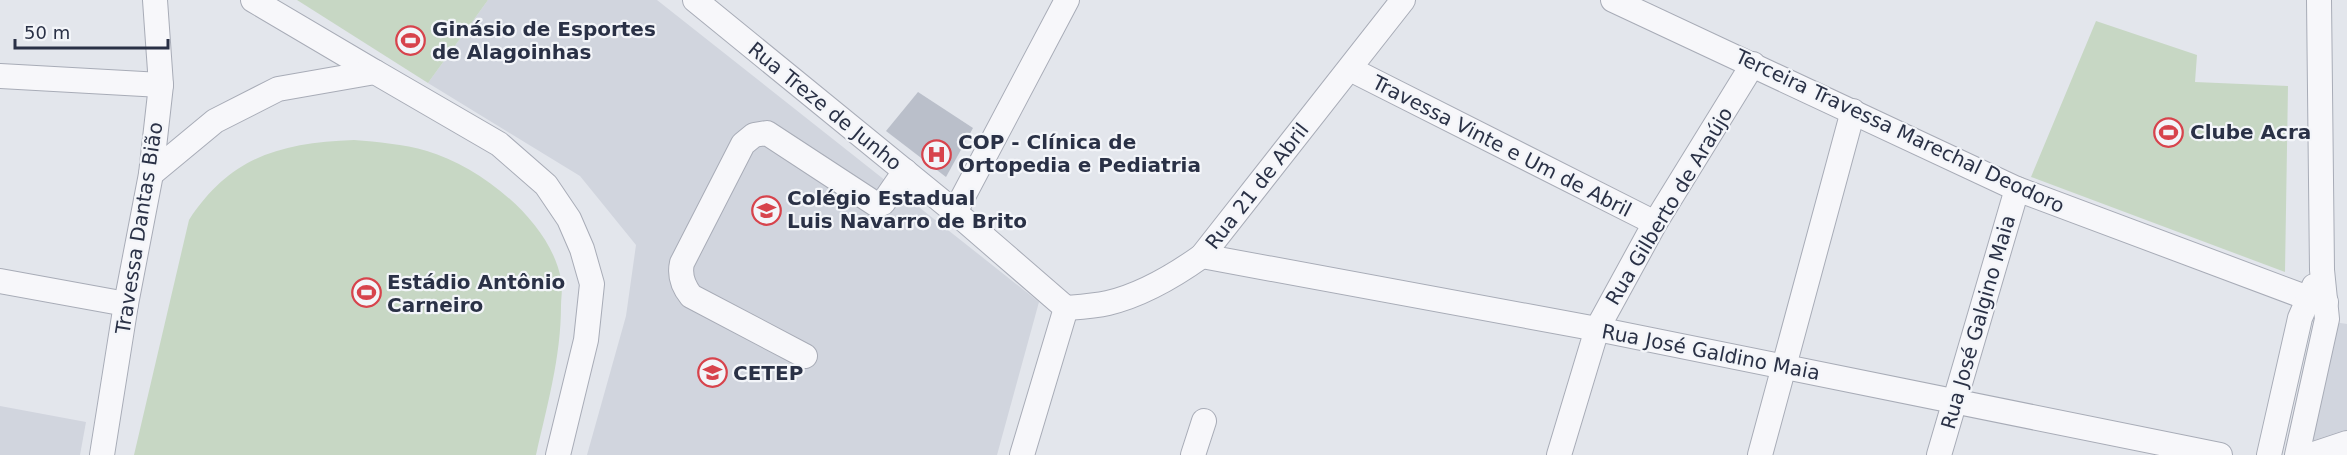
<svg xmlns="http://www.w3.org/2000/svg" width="2347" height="455" font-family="'DejaVu Sans',sans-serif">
<rect width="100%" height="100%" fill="#e3e6ec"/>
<g fill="#d1d5de">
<polygon points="488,0 657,0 1039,302 997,455 587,455 626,316 636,245 580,176 428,83"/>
<polygon points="2334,322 2347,324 2347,433 2307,446"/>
<polygon points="0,406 86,422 80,455 0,455"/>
</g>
<g fill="#c7d7c4">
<polygon points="297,0 488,0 428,83"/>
<polygon points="2096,21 2197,55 2195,82 2288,86 2285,272 2031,177"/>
<path d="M354 140C378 142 403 144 427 151 481 167 550 221 561 279 563 287 561 298 561 306 561 357 547 406 536 455H134L189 220C231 156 281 143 354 140Z"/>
</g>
<polygon fill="#babfca" points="918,92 973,128 946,177 886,131"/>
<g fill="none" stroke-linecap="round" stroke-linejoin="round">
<defs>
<g id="minor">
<polyline points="253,0 375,72"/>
<polyline points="695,0 955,212 1066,308 1022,455"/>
<polyline points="1613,0 2017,189 2308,298 2326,302"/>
<polyline points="1350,69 1655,223"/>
<polyline points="0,76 161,85"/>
<polyline points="151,174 215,121 278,89 375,72 499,144 546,185 569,219 582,249 592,284 586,340 558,455"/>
<polyline points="955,212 1067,0"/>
<polyline points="1202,256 1597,329 2220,455"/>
<polyline points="0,281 126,304"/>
<path d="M1066 308C1079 307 1095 306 1108 303 1142 295 1174 276 1202 256L1403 0"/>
<path d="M805 356 691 296C683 286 679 276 682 263L743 144 754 135 767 133 877 205 883 203 905 171"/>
<polyline points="102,455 126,304 151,174 161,85 155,0"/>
<polyline points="1193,455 1204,421"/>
<polyline points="1559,455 1597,329 1655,223 1753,64"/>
<polyline points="1760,455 1853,111"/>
<polyline points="1939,455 2017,189"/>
<polyline points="2269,455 2300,318 2314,286"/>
<polyline points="2297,455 2327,319 2322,270 2319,0"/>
<polyline points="2311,455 2347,443"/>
</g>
</defs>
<use href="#minor" stroke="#a8acb7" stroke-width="26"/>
<use href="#minor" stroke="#f7f7fa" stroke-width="24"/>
</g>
<defs>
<symbol id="stadium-ring" viewBox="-11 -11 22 22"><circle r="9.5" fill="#f3f5f9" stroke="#d7434c" stroke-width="1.5"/><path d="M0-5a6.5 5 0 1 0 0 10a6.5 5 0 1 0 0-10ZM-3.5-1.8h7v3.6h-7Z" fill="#d7434c"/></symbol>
<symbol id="hospital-ring" viewBox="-11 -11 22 22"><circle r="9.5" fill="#f3f5f9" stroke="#d7434c" stroke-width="1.5"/><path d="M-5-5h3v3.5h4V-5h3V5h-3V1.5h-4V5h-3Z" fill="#d7434c"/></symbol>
<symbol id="school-ring" viewBox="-11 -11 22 22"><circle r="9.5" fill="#f3f5f9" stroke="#d7434c" stroke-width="1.5"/><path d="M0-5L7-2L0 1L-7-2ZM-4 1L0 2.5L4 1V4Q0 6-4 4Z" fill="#d7434c"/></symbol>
</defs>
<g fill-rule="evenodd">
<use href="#stadium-ring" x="394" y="24" width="33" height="33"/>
<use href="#stadium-ring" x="2152" y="116" width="33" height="33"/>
<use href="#hospital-ring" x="920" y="138" width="33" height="33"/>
<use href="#school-ring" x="750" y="194" width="33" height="33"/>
<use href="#stadium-ring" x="350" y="276" width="33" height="33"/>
<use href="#school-ring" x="696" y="356" width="33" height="33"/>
</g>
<g text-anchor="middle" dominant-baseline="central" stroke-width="4.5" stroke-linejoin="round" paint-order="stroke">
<g font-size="20" font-weight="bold" fill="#2a3146" stroke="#f3f5f9" text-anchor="start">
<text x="432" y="29">Ginásio de Esportes<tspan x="432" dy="23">de Alagoinhas</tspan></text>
<text x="2190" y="132">Clube Acra</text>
<text x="958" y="142">COP - Clínica de<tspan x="958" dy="23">Ortopedia e Pediatria</tspan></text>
<text x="787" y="198">Colégio Estadual<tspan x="787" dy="23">Luis Navarro de Brito</tspan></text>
<text x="387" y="282">Estádio Antônio<tspan x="387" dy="23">Carneiro</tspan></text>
<text x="733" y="373">CETEP</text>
</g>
<g font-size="20" fill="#2a3146" stroke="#f3f5f9">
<text transform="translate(825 106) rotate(39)">Rua Treze de Junho</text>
<text transform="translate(1900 131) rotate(25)">Terceira Travessa Marechal Deodoro</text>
<text transform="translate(1502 146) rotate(27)">Travessa Vinte e Um de Abril</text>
<text transform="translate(1257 186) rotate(-52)">Rua 21 de Abril</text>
<text transform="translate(1669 206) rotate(-59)">Rua Gilberto de Araújo</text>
<text transform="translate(139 228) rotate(-81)">Travessa Dantas Bião</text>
<text transform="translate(1978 322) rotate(-74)">Rua José Galgino Maia</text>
<text transform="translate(1711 352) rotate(11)">Rua José Galdino Maia</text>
</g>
</g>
<path d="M15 39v9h153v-9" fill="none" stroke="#2a3146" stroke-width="3"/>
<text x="24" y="39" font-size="18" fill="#2a3146" stroke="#f3f5f9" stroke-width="4.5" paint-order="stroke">50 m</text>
</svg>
